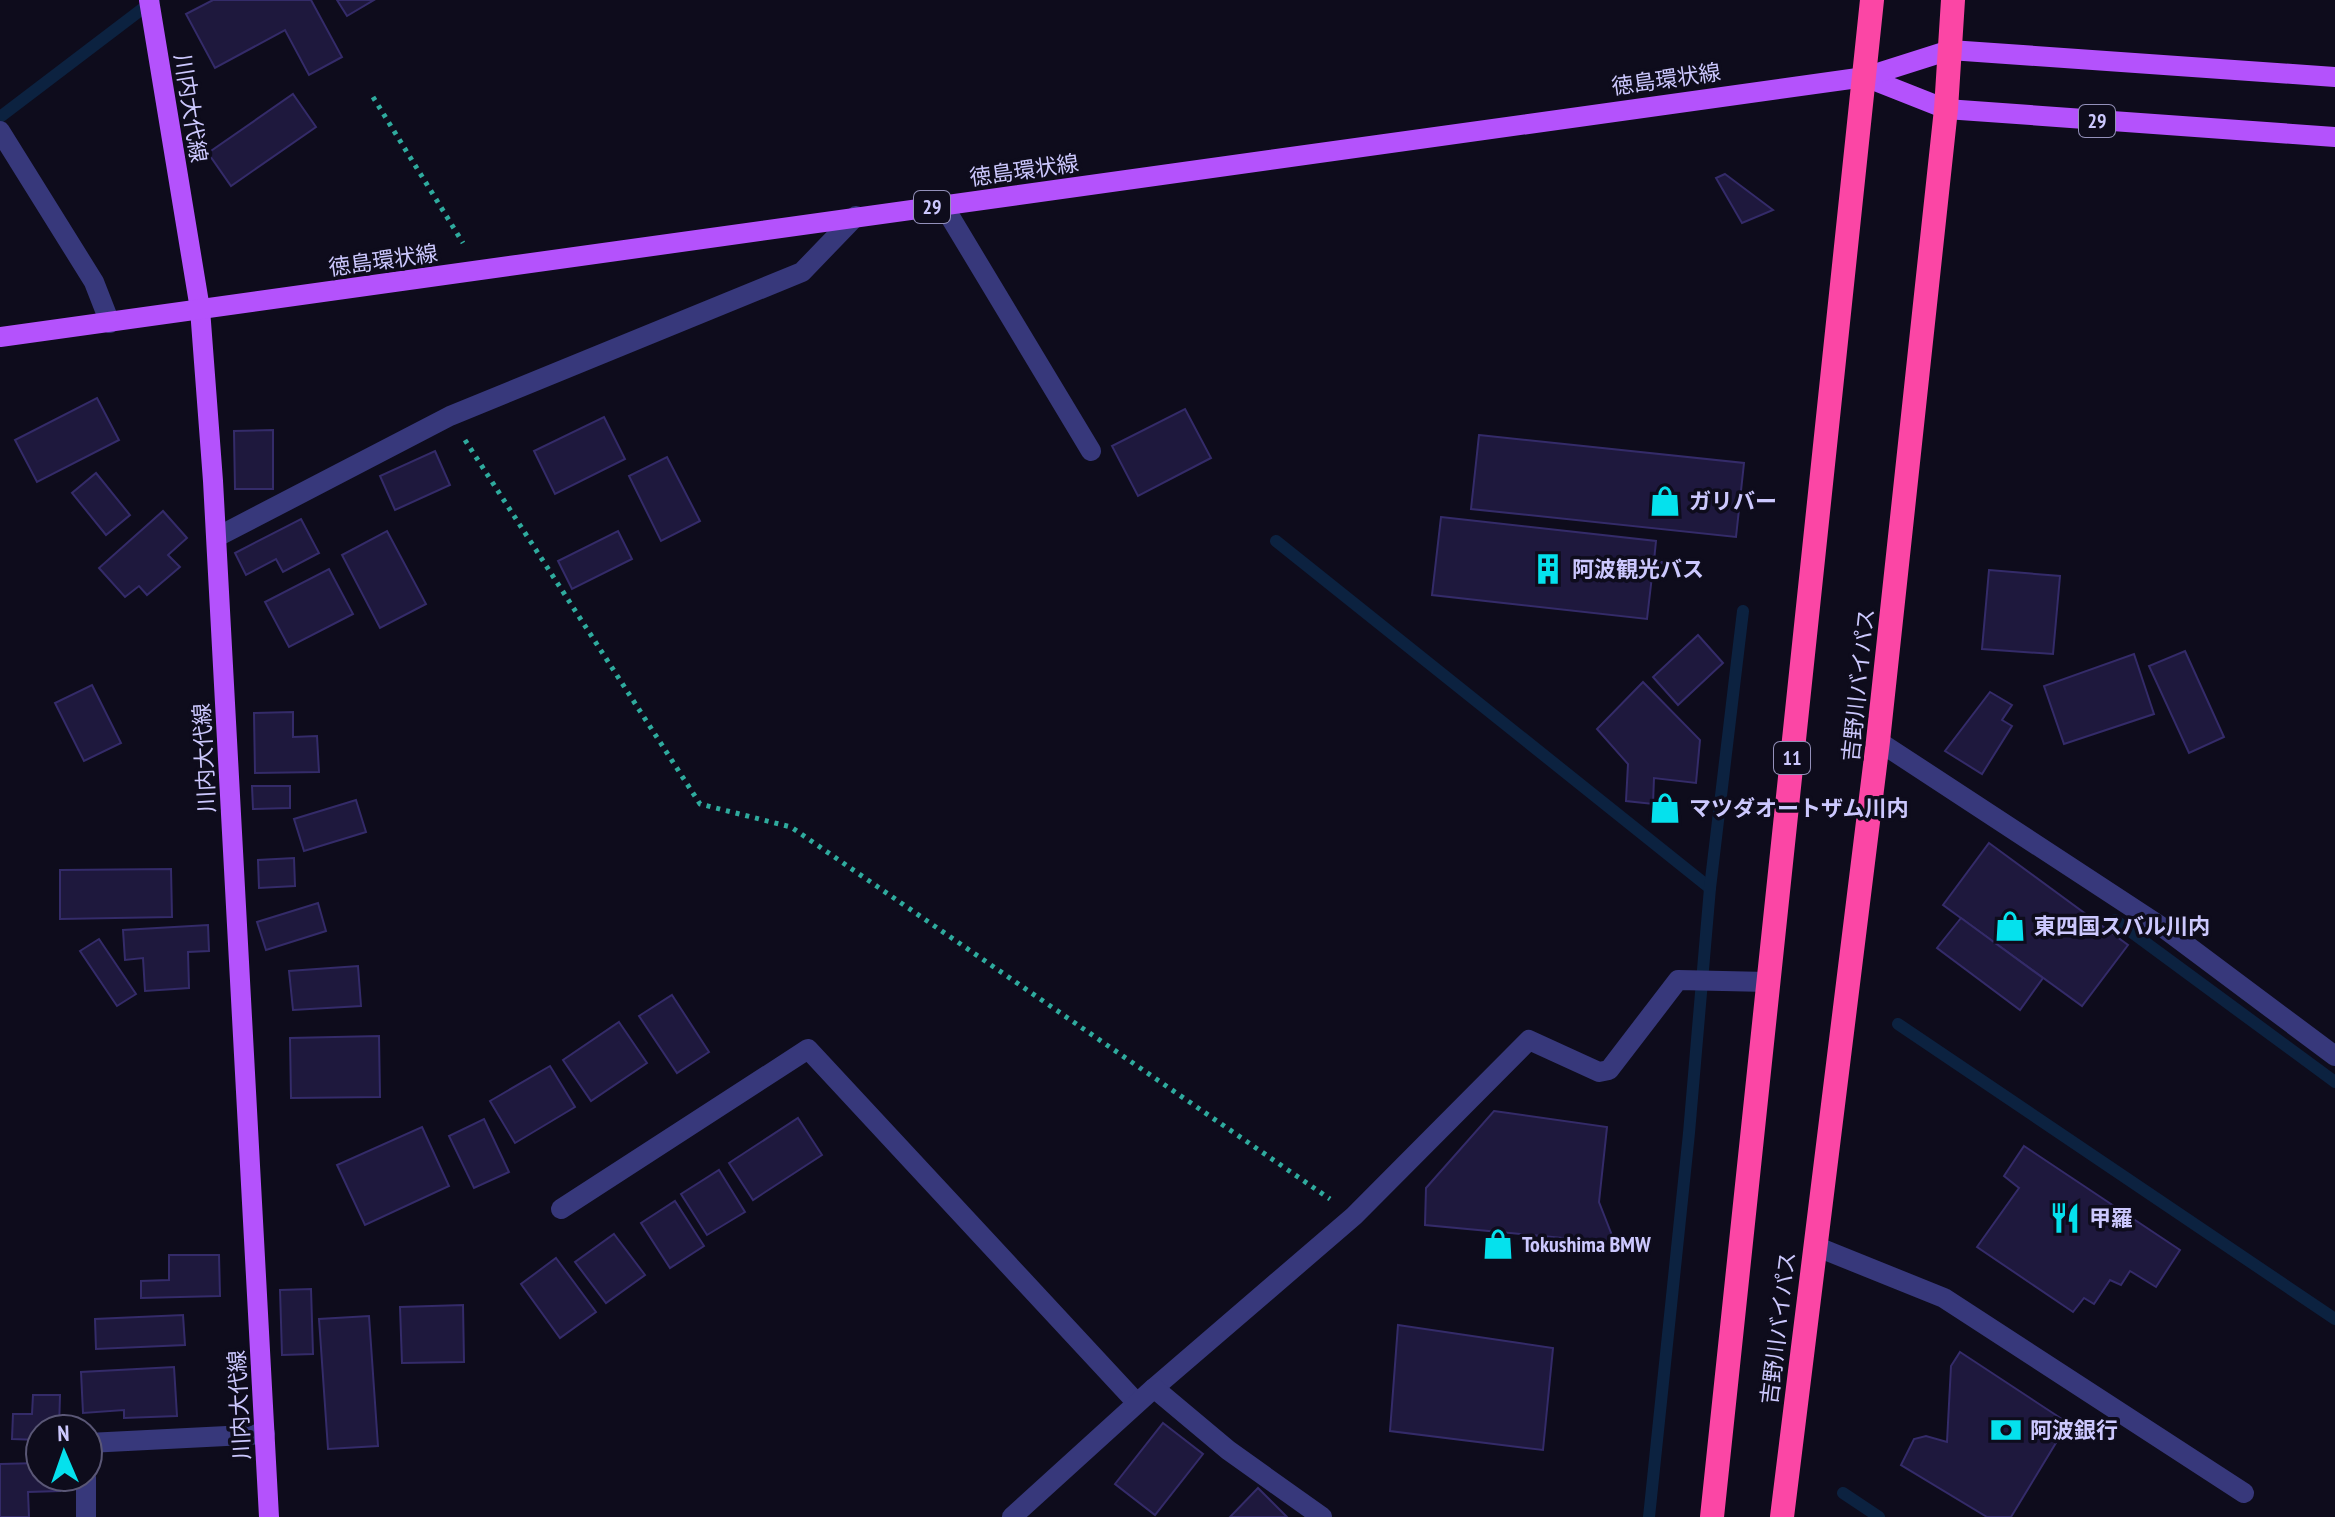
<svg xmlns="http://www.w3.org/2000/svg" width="2335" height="1517" font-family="'PT Sans Narrow','Noto Sans JP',sans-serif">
<rect width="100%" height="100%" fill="#0e0c1c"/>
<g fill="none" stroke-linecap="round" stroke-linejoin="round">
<g stroke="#0c2240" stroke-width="12">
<polyline points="0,117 154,0"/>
<polyline points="1276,541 1710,888"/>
<polyline points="2115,920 2335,1082"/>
<polyline points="1898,1024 2335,1319"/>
<polyline points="1843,1493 1879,1517"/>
<polyline points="1649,1517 1689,1133 1710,888 1743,611"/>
</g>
</g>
<g fill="#1e183d" stroke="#342b69" stroke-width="2">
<polygon points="213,0 311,0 342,57 309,75 285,30 215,68 186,14"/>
<polygon points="337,0 374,0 347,16"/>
<polygon points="293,94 316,127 231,186 208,153"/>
<polygon points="1725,174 1773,210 1742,223 1716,178"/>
<polygon points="97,398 119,440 37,482 15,440"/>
<polygon points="1185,409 1211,458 1138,496 1112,446"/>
<polygon points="604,417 625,459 555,494 534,451"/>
<polygon points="273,430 273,489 235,489 234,431"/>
<polygon points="1479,435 1744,463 1736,537 1471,509"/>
<polygon points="435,451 450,485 395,510 380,476"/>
<polygon points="667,457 700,521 661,541 629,476"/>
<polygon points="96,473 130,515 106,535 72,493"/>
<polygon points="163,511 187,538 168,555 180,567 147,595 139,586 125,597 99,568"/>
<polygon points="1441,517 1656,541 1654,561 1662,562 1660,577 1652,576 1647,619 1432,595"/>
<polygon points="301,519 319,553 283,572 276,559 246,575 235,553"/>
<polygon points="387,531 426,604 380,628 342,555"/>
<polygon points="618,531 632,559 572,589 558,561"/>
<polygon points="329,569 353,614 289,647 265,602"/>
<polygon points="1989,570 2060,576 2053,654 1982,649"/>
<polygon points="1698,635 1723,663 1678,705 1653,677"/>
<polygon points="2185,651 2224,737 2189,753 2149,666"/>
<polygon points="2134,654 2154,714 2064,744 2044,686"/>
<polygon points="1643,682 1700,740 1696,783 1654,778 1653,804 1626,801 1628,764 1597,729"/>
<polygon points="92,685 121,743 84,761 55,703"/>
<polygon points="1990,692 2012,705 2002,720 2012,726 1982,774 1945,751"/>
<polygon points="293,712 293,737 317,736 319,772 255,773 254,713"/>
<polygon points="252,786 290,786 290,808 253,809"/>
<polygon points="356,800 366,832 304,851 294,819"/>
<polygon points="1989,843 2128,945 2082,1006 1943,905"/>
<polygon points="294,858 295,886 259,888 258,860"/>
<polygon points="171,869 172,917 60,919 60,870"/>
<polygon points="318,903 326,931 266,950 257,922"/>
<polygon points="1961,918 2043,978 2020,1010 1937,948"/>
<polygon points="208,925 209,951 188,952 189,988 145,991 143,958 125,960 123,930"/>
<polygon points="99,939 136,994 117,1006 80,951"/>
<polygon points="358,966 361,1006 293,1010 289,971"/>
<polygon points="672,995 709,1052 677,1073 639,1016"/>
<polygon points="619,1022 647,1063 591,1101 563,1060"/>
<polygon points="379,1036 380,1097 291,1098 290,1038"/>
<polygon points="550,1066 575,1107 515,1143 490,1101"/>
<polygon points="1494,1111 1607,1127 1599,1202 1615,1243 1425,1225 1426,1188"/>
<polygon points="798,1118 822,1155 753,1200 729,1163"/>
<polygon points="484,1119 509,1172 474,1188 449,1136"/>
<polygon points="422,1127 449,1186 365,1225 337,1165"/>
<polygon points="2024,1146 2180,1250 2156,1287 2130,1271 2121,1285 2110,1280 2094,1304 2084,1298 2073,1312 1977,1247 2019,1188 2004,1176"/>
<polygon points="719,1170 745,1212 707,1235 681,1194"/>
<polygon points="675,1201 704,1246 670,1268 641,1223"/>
<polygon points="614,1234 645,1275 606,1303 575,1262"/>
<polygon points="169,1255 219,1255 220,1296 141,1298 141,1281 169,1280"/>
<polygon points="556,1258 596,1312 560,1338 521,1284"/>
<polygon points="311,1289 313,1354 282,1355 280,1290"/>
<polygon points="463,1305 464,1362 402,1363 400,1307"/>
<polygon points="183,1315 185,1345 96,1349 95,1319"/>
<polygon points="369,1316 378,1446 328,1449 319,1319"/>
<polygon points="1398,1325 1553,1348 1543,1450 1390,1431"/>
<polygon points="1960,1352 2068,1423 2011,1517 1987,1517 1901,1465 1914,1439 1926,1436 1947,1442 1951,1366"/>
<polygon points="174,1367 177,1416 124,1418 124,1410 83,1413 81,1372"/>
<polygon points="33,1395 60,1395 59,1429 40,1429 40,1440 12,1439 13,1414 32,1414"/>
<polygon points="1163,1423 1203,1454 1155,1515 1115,1484"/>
<polygon points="40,1463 40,1477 60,1477 60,1491 28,1492 29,1517 0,1517 0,1464"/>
<polygon points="1258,1488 1287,1517 1230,1517"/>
</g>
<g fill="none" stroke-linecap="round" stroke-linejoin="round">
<g stroke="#2fab9e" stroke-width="5" stroke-dasharray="4 6" stroke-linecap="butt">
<polyline points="373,97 463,243"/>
<polyline points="465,440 700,804 791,827 1330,1199"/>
</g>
<g stroke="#37387b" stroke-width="20">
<polyline points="0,131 94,282 110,323"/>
<polyline points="943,205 1091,451"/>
<polyline points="217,537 450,416 802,272 856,216"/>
<polyline points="1878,741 2165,929 2335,1056"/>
<polyline points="561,1209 808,1049 1136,1402"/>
<polyline points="1815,1246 1944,1298 2244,1493"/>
<polyline points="1154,1388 1354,1216 1529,1040 1599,1072 1609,1070 1678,980 1768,982"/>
<polyline points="88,1443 265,1434"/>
<polyline points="86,1477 86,1517"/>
<polyline points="1012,1517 1154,1388 1228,1450 1322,1517"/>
</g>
<g stroke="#b452fc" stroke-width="20">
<polyline points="149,0 200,309 213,481 269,1517"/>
<polyline points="1865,77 1946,109 2335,137"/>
<polyline points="0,337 1865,77 1950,50 2335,77"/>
</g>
<g stroke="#fb46a5" stroke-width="24">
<polyline points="1712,1517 1872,0"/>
<polyline points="1782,1517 1878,741 1946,109 1953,0"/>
</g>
</g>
<defs>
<symbol id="shop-bare" viewBox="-9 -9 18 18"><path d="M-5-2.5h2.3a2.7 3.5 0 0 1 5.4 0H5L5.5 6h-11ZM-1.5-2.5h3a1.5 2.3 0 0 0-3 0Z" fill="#05e1ed" stroke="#0e0c1c" stroke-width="2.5" paint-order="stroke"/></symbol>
<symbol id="building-bare" viewBox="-9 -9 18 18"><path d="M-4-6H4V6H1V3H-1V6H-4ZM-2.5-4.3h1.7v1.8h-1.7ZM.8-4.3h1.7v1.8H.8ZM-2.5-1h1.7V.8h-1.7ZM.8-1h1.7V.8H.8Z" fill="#05e1ed" stroke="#0e0c1c" stroke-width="2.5" paint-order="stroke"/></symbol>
<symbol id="restaurant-bare" viewBox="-9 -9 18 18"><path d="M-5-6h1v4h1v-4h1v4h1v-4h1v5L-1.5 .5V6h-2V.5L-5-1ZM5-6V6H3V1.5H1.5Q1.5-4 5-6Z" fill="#05e1ed" stroke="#0e0c1c" stroke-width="2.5" paint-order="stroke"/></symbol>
<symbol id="bank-bare" viewBox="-9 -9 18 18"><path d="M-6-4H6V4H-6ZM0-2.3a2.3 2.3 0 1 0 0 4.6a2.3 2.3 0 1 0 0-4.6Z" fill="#05e1ed" stroke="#0e0c1c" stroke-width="2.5" paint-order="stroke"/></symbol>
</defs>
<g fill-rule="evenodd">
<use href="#shop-bare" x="1643" y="479" width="44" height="44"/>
<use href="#building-bare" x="1526" y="547" width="44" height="44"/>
<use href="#shop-bare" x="1643" y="786" width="44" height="44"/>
<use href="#shop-bare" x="1988" y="904" width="44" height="44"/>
<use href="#restaurant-bare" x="2043" y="1196" width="44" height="44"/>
<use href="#shop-bare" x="1476" y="1222" width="44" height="44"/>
<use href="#bank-bare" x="1984" y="1408" width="44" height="44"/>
</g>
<g text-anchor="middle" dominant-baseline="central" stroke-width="7" stroke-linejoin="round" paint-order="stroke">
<g fill="#0e0c1c" stroke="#9390ba" stroke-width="2">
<rect x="2079" y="105" width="36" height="32" rx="6"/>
<rect x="914" y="191" width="36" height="32" rx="6"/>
<rect x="1774" y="742" width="36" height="32" rx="6"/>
</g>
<g font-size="20" font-weight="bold" fill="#ccc8fe">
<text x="2097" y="121">29</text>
<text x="932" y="207">29</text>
<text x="1792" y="758">11</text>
</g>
<g font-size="22" fill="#ccc8fe" stroke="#0e0c1c">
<text transform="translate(1666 79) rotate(-8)">徳島環状線</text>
<text transform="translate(191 108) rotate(81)">川内大代線</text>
<text transform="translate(1024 170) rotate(-8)">徳島環状線</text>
<text transform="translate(383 260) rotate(-8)">徳島環状線</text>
<text transform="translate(1858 685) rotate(-84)">吉野川バイパス</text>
<text transform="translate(204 758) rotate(-93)">川内大代線</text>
<text transform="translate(1778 1328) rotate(-83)">吉野川バイパス</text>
<text transform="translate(239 1405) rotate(-93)">川内大代線</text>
</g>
<g font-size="22" font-weight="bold" fill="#ccc8fe" stroke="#0e0c1c" text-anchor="start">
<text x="1689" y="501">ガリバー</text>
<text x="1572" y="569">阿波観光バス</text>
<text x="1689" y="808">マツダオートザム川内</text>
<text x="2034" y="926">東四国スバル川内</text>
<text x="2089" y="1218">甲羅</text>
<text x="1522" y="1244">Tokushima BMW</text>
<text x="2030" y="1430">阿波銀行</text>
</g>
</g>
<g transform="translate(64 1453) rotate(358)"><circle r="38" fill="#0e0c1c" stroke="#5a5776" stroke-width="2"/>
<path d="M0-6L14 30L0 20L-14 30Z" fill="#05e1ed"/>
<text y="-12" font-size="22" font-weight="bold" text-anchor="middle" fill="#ccc8fe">N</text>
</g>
</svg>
